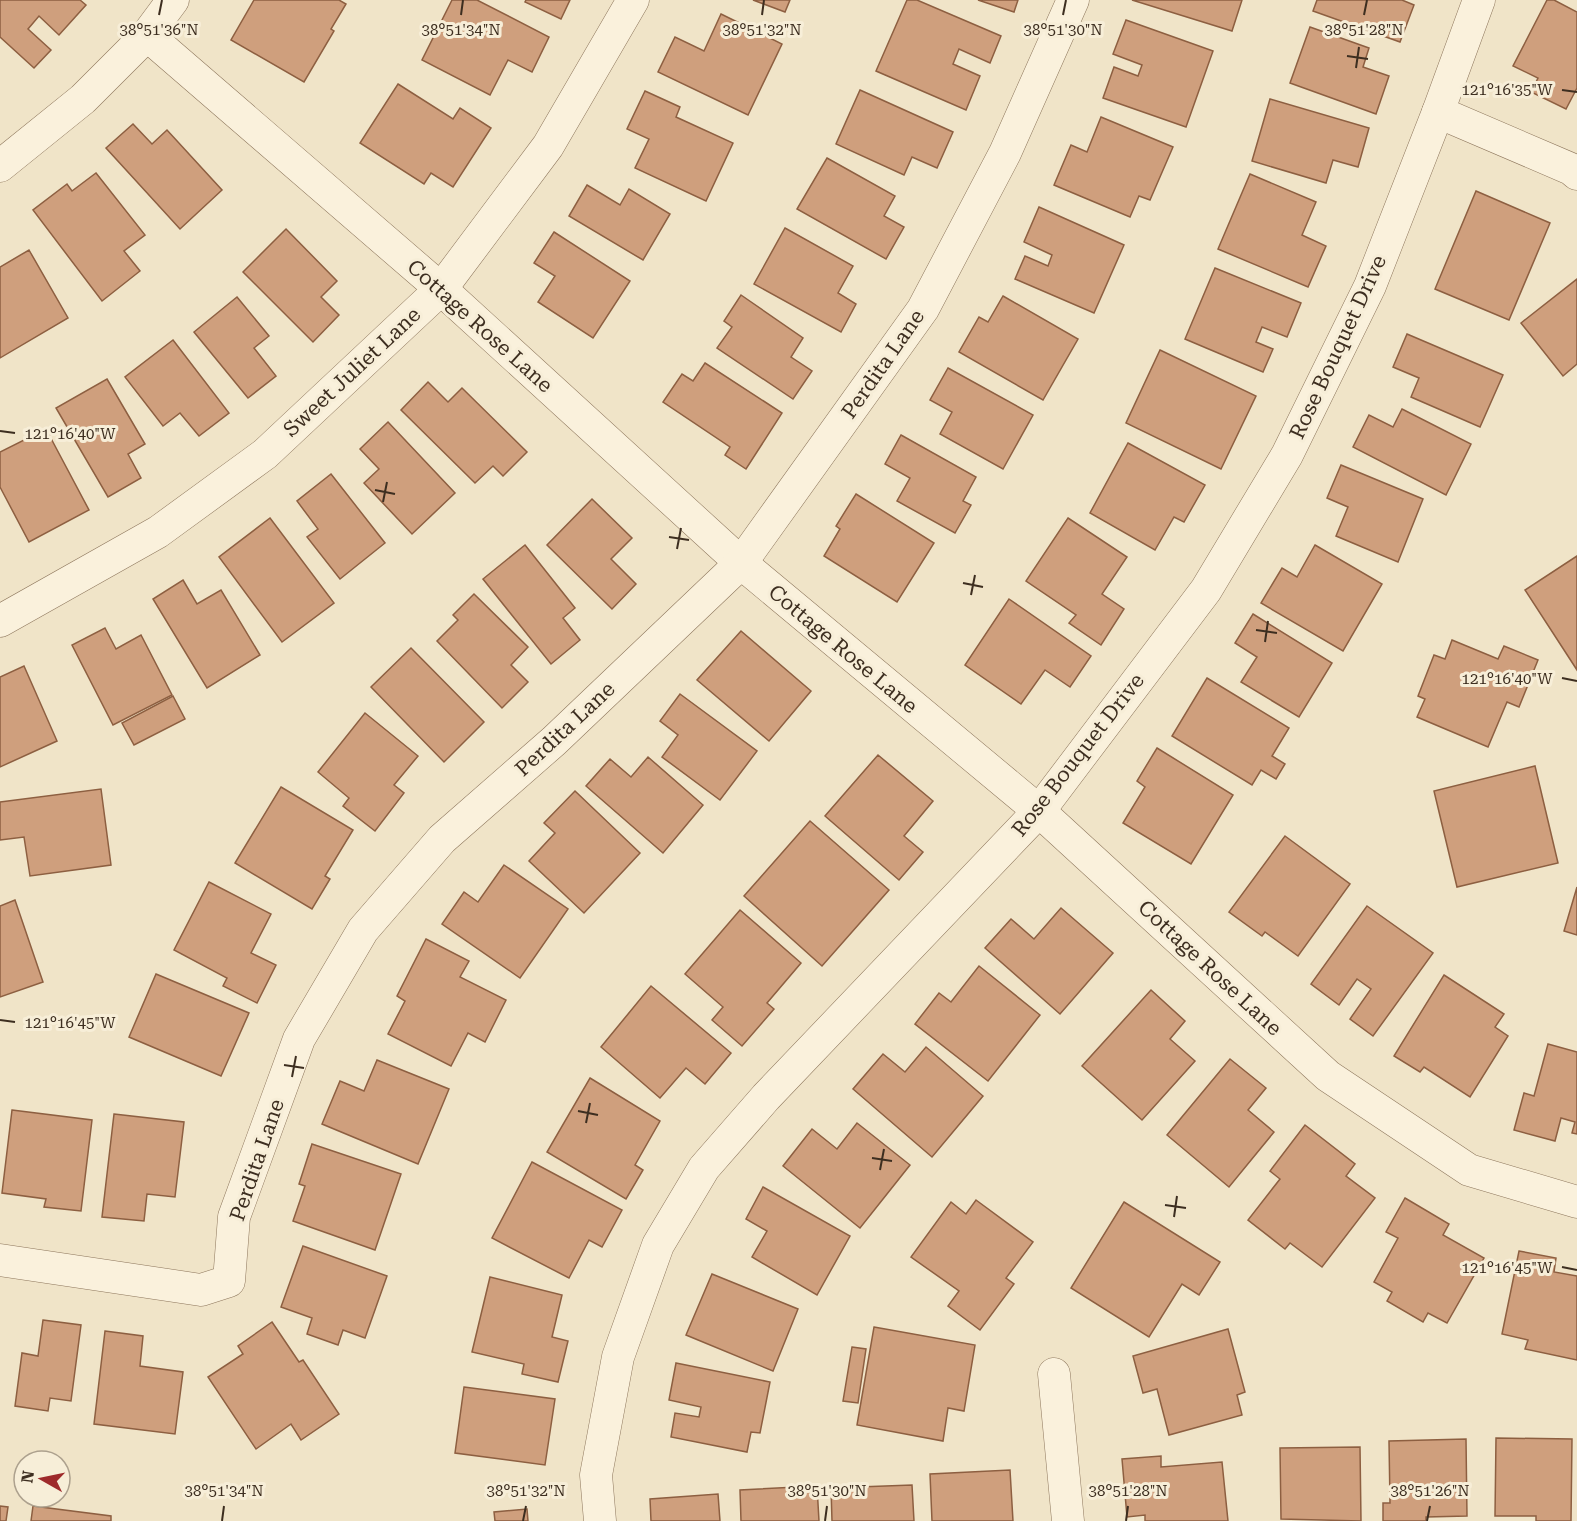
<svg xmlns="http://www.w3.org/2000/svg" width="1577" height="1521" font-family="'Roboto Serif',serif">
<rect width="100%" height="100%" fill="#f0e4c8"/>
<g fill="#cf9f7d" stroke="#8d5f41" stroke-width="1.5">
<polygon points="0,0 80,0 86,5 59,35 39,16 28,29 51,50 34,68 0,37"/>
<polygon points="254,0 339,0 346,4 331,29 334,31 304,82 231,40"/>
<polygon points="452,0 477,0 549,37 532,72 508,60 490,95 422,60"/>
<polygon points="526,0 570,0 561,19 525,2"/>
<polygon points="753,0 790,0 785,12"/>
<polygon points="907,0 917,0 1001,36 990,63 959,49 953,64 980,76 966,110 876,71"/>
<polygon points="978,0 1018,0 1014,12"/>
<polygon points="1132,0 1242,0 1232,31"/>
<polygon points="1317,0 1402,0 1414,5 1400,42 1313,11"/>
<polygon points="1547,0 1554,0 1577,12 1577,88 1566,109 1531,92 1538,78 1513,66"/>
<polygon points="721,14 782,44 748,115 658,72 675,37 704,51"/>
<polygon points="1126,20 1213,51 1186,127 1103,98 1114,67 1138,76 1142,65 1113,54"/>
<polygon points="1310,27 1369,48 1363,67 1389,76 1376,114 1290,83"/>
<polygon points="398,84 453,119 460,108 491,128 453,187 431,173 424,184 360,143"/>
<polygon points="860,90 953,132 937,168 912,157 904,175 836,144"/>
<polygon points="645,91 680,107 676,117 733,143 706,201 635,168 649,139 627,129"/>
<polygon points="1270,99 1369,128 1358,167 1333,160 1326,183 1252,161"/>
<polygon points="1101,117 1173,147 1150,200 1139,196 1130,217 1054,185 1071,145 1087,152"/>
<polygon points="133,124 152,144 167,130 222,190 180,229 106,148"/>
<polygon points="827,158 895,196 884,216 904,227 886,259 797,209"/>
<polygon points="96,173 145,235 124,251 140,271 102,301 33,210 67,184 72,191"/>
<polygon points="1250,174 1316,202 1302,235 1326,246 1308,287 1218,249"/>
<polygon points="587,185 620,205 629,189 670,214 643,260 569,216"/>
<polygon points="1476,191 1550,223 1509,320 1435,289"/>
<polygon points="1039,207 1124,245 1094,313 1015,279 1025,256 1048,266 1052,255 1024,242"/>
<polygon points="785,228 853,266 838,293 856,304 841,332 754,284"/>
<polygon points="286,229 337,281 321,297 339,315 313,342 243,272"/>
<polygon points="554,232 630,281 593,338 538,302 555,276 534,263"/>
<polygon points="29,250 68,318 0,358 0,267"/>
<polygon points="1215,268 1301,303 1287,337 1262,327 1256,342 1273,349 1263,372 1185,339"/>
<polygon points="1577,279 1577,364 1563,376 1521,323"/>
<polygon points="741,295 803,338 791,357 812,371 793,399 717,348 732,327 724,321"/>
<polygon points="1003,296 1078,339 1043,400 959,352 979,317 988,322"/>
<polygon points="237,297 269,336 254,348 276,376 248,398 194,332"/>
<polygon points="1407,334 1503,375 1480,427 1411,397 1419,378 1393,367"/>
<polygon points="173,340 229,413 199,436 180,413 163,426 125,377"/>
<polygon points="1160,350 1256,396 1221,469 1126,423"/>
<polygon points="705,363 782,413 746,469 725,455 730,447 663,402 682,374 693,381"/>
<polygon points="948,368 1033,415 1003,469 940,434 952,412 930,400"/>
<polygon points="107,379 145,444 128,454 141,478 108,497 56,408"/>
<polygon points="428,382 448,402 462,388 527,452 503,476 493,466 475,483 401,410"/>
<polygon points="1402,409 1471,444 1446,495 1353,447 1369,415 1393,427"/>
<polygon points="388,422 455,493 412,534 364,483 379,469 360,449"/>
<polygon points="46,429 89,510 29,542 0,487 0,452"/>
<polygon points="901,435 976,477 963,501 971,505 955,533 897,501 910,478 885,464"/>
<polygon points="1128,443 1205,485 1184,522 1174,517 1155,550 1090,513"/>
<polygon points="1341,465 1423,499 1398,562 1336,536 1348,507 1327,498"/>
<polygon points="331,474 385,543 340,579 307,537 318,529 297,501"/>
<polygon points="856,494 934,543 897,602 824,556 840,529 836,526"/>
<polygon points="592,499 632,538 611,559 636,584 612,609 547,545"/>
<polygon points="270,518 334,603 282,642 219,557"/>
<polygon points="1068,518 1127,557 1102,594 1124,609 1101,645 1069,623 1076,615 1026,581"/>
<polygon points="525,545 575,608 563,618 580,640 551,664 483,579"/>
<polygon points="1315,545 1382,584 1343,651 1261,603 1282,568 1297,577"/>
<polygon points="1577,556 1577,670 1525,590"/>
<polygon points="183,580 197,604 221,590 260,655 207,688 153,599"/>
<polygon points="474,594 528,647 511,665 528,682 502,708 437,641 458,620 453,615"/>
<polygon points="1009,599 1091,656 1070,687 1045,670 1021,704 965,665"/>
<polygon points="1253,614 1332,663 1299,717 1241,682 1257,657 1235,643"/>
<polygon points="105,628 116,649 141,635 172,695 113,725 72,645"/>
<polygon points="741,631 811,691 769,741 697,680"/>
<polygon points="1452,640 1498,659 1504,646 1538,660 1519,707 1507,702 1488,747 1417,717 1425,699 1418,696 1434,655 1445,659"/>
<polygon points="411,648 484,722 444,762 371,687"/>
<polygon points="24,666 57,741 0,767 0,677"/>
<polygon points="1207,678 1289,728 1272,756 1285,764 1276,779 1261,770 1252,785 1172,736"/>
<polygon points="680,694 757,751 720,800 662,757 678,735 660,721"/>
<polygon points="173,696 185,719 134,745 122,723"/>
<polygon points="365,713 418,756 394,785 404,793 375,831 343,806 349,798 318,772"/>
<polygon points="1157,748 1233,795 1191,864 1123,823 1145,787 1137,781"/>
<polygon points="878,755 933,801 904,836 923,852 899,880 825,816"/>
<polygon points="648,757 703,805 663,853 586,786 610,759 631,777"/>
<polygon points="1535,766 1558,863 1457,887 1434,791"/>
<polygon points="281,787 353,830 325,876 330,879 312,909 235,863"/>
<polygon points="101,789 111,865 30,876 24,837 0,840 0,802"/>
<polygon points="575,791 640,853 584,913 529,861 555,833 544,823"/>
<polygon points="810,821 889,890 822,966 744,896"/>
<polygon points="1285,836 1350,884 1298,956 1265,932 1262,936 1229,912"/>
<polygon points="504,865 568,909 520,978 442,924 464,892 478,902"/>
<polygon points="209,882 271,914 251,953 276,965 257,1003 223,986 227,978 174,950"/>
<polygon points="1577,887 1577,935 1564,931"/>
<polygon points="15,900 43,982 0,997 0,906"/>
<polygon points="1367,906 1433,953 1373,1036 1350,1019 1371,989 1357,979 1339,1005 1311,984"/>
<polygon points="1061,908 1113,953 1060,1014 985,948 1011,919 1034,939"/>
<polygon points="740,910 801,963 767,1003 774,1009 742,1046 712,1020 723,1007 685,974"/>
<polygon points="426,939 469,961 460,977 506,1000 485,1042 468,1033 451,1066 388,1034 405,1001 397,996"/>
<polygon points="979,966 1040,1015 988,1081 915,1024 939,993 951,1002"/>
<polygon points="156,974 249,1013 221,1076 129,1037"/>
<polygon points="1444,975 1504,1014 1495,1027 1508,1036 1470,1097 1424,1067 1420,1072 1394,1056"/>
<polygon points="651,986 731,1053 705,1084 686,1068 660,1098 601,1047"/>
<polygon points="1151,990 1185,1021 1170,1039 1195,1061 1142,1120 1082,1066"/>
<polygon points="1548,1044 1577,1052 1577,1134 1572,1133 1575,1122 1561,1118 1555,1141 1514,1130 1524,1093 1534,1096"/>
<polygon points="926,1047 983,1096 932,1157 853,1089 883,1054 905,1072"/>
<polygon points="1230,1059 1266,1088 1248,1110 1274,1132 1229,1187 1167,1135"/>
<polygon points="377,1060 449,1089 418,1164 322,1124 340,1081 364,1091"/>
<polygon points="590,1078 660,1121 635,1165 643,1170 626,1199 547,1152"/>
<polygon points="12,1110 92,1120 81,1211 44,1207 46,1199 2,1193"/>
<polygon points="114,1114 184,1122 175,1197 147,1194 144,1221 102,1217"/>
<polygon points="857,1123 910,1165 860,1228 783,1166 812,1129 837,1149"/>
<polygon points="1305,1125 1355,1164 1346,1176 1375,1198 1322,1267 1290,1243 1285,1249 1248,1220 1280,1179 1270,1171"/>
<polygon points="312,1144 401,1174 375,1250 293,1221 305,1186 299,1184"/>
<polygon points="532,1162 622,1210 602,1247 589,1240 569,1278 492,1238"/>
<polygon points="763,1187 850,1236 817,1295 752,1257 767,1231 746,1219"/>
<polygon points="1405,1198 1449,1224 1443,1235 1484,1258 1447,1323 1428,1313 1423,1322 1387,1301 1392,1292 1374,1282 1398,1238 1386,1232"/>
<polygon points="976,1200 1033,1242 1006,1278 1014,1284 980,1330 948,1306 959,1291 911,1257 951,1202 966,1214"/>
<polygon points="1124,1202 1220,1262 1199,1295 1182,1284 1149,1337 1071,1288"/>
<polygon points="303,1246 387,1276 365,1338 343,1330 338,1345 307,1334 312,1318 281,1307"/>
<polygon points="1519,1251 1556,1258 1554,1272 1577,1276 1577,1360 1525,1349 1528,1340 1502,1334"/>
<polygon points="712,1274 798,1309 773,1371 686,1335"/>
<polygon points="490,1277 562,1295 552,1337 568,1341 558,1382 522,1374 524,1364 472,1352"/>
<polygon points="43,1320 81,1325 71,1401 50,1398 48,1411 15,1406 22,1353 38,1356"/>
<polygon points="272,1322 299,1362 303,1360 339,1414 301,1440 291,1424 256,1449 208,1377 243,1354 238,1346"/>
<polygon points="874,1327 975,1345 964,1411 948,1408 943,1441 857,1425"/>
<polygon points="1228,1329 1245,1392 1237,1395 1242,1415 1169,1435 1157,1389 1143,1393 1133,1356"/>
<polygon points="105,1331 143,1336 140,1366 183,1372 175,1434 94,1424"/>
<polygon points="852,1347 866,1349 858,1403 843,1401"/>
<polygon points="676,1363 770,1382 760,1433 751,1432 747,1452 671,1437 675,1413 699,1417 701,1407 669,1400"/>
<polygon points="464,1387 555,1399 545,1465 455,1453"/>
<polygon points="1496,1438 1572,1439 1571,1521 1536,1521 1536,1516 1495,1516"/>
<polygon points="1466,1439 1467,1516 1426,1517 1426,1521 1383,1521 1383,1503 1390,1503 1389,1441"/>
<polygon points="1360,1447 1361,1521 1281,1519 1280,1448"/>
<polygon points="1161,1456 1161,1467 1222,1462 1228,1521 1145,1521 1145,1515 1127,1517 1122,1459"/>
<polygon points="1010,1470 1013,1521 932,1521 930,1474"/>
<polygon points="912,1485 914,1521 832,1521 831,1488"/>
<polygon points="817,1486 819,1521 741,1521 740,1490"/>
<polygon points="718,1494 720,1521 651,1521 650,1499"/>
<polygon points="0,1506 8,1507 6,1521 0,1521"/>
<polygon points="33,1506 111,1516 111,1521 31,1521"/>
<polygon points="527,1509 528,1521 495,1521 494,1512"/>
</g>
<g fill="none" stroke-linecap="round" stroke-linejoin="round">
<defs>
<g id="minor">
<polyline points="147,35 441,289 741,563 1039,811 1328,1076 1469,1170 1577,1202"/>
<polyline points="1438,112 1571,169 1577,174"/>
<polyline points="0,166 83,99 147,35 173,0"/>
<polyline points="0,621 158,532 265,454 441,289 548,146 633,0"/>
<polyline points="0,1260 201,1290 229,1281 234,1217 299,1039 363,930 442,839 554,741 741,563 923,309 1005,153 1073,0"/>
<polyline points="1054,1374 1068,1521"/>
<polyline points="600,1521 596,1475 618,1357 658,1245 704,1168 766,1097 1039,811 1206,590 1287,455 1370,286 1438,112 1479,0"/>
</g>
</defs>
<use href="#minor" stroke="#8d765c" stroke-width="33"/>
<use href="#minor" stroke="#faf1dc" stroke-width="32"/>
</g>
<path fill="none" stroke="#3d2e20" stroke-width="2" d="M159 15 162 0M461 15 463 0M762 15 764 0M1063 15 1066 0M1364 15 1367 0M1347 56 1368 59M1356 68 1359 47M1562 90 1577 92M0 431 15 433M375 490 395 494M383 502 387 482M669 537 689 540M677 549 681 528M963 583 983 587M971 595 975 575M1256 630 1277 633M1265 642 1268 621M1562 678 1577 681M0 1020 15 1022M284 1065 304 1068M292 1077 296 1056M578 1111 598 1115M586 1123 590 1103M872 1158 892 1161M880 1170 884 1149M1165 1205 1186 1208M1174 1217 1177 1196M1562 1267 1577 1270M222 1521 224 1506M523 1521 526 1506M825 1521 827 1506M1126 1521 1128 1506M1427 1521 1430 1506"/>
<g text-anchor="middle" dominant-baseline="central" stroke-width="6" stroke-linejoin="round" paint-order="stroke">
<g font-size="21" fill="#3d2e20" stroke="#f7eed8">
<text transform="translate(480 326) rotate(42)">Cottage Rose Lane</text>
<text transform="translate(1338 347) rotate(-65)">Rose Bouquet Drive</text>
<text transform="translate(883 364) rotate(-55)">Perdita Lane</text>
<text transform="translate(352 372) rotate(-43)">Sweet Juliet Lane</text>
<text transform="translate(843 649) rotate(40)">Cottage Rose Lane</text>
<text transform="translate(565 729) rotate(-43)">Perdita Lane</text>
<text transform="translate(1078 755) rotate(-52)">Rose Bouquet Drive</text>
<text transform="translate(1210 968) rotate(43)">Cottage Rose Lane</text>
<text transform="translate(257 1160) rotate(-71)">Perdita Lane</text>
</g>
</g>
<g font-size="15" text-anchor="middle" fill="#3d2e20" stroke="#f7eed8" stroke-width="6" stroke-linejoin="round" paint-order="stroke">
<text x="159" y="35">38°51'36"N</text>
<text x="461" y="35">38°51'34"N</text>
<text x="762" y="35">38°51'32"N</text>
<text x="1063" y="35">38°51'30"N</text>
<text x="1364" y="35">38°51'28"N</text>
<text x="1507" y="95">121°16'35"W</text>
<text x="70" y="439">121°16'40"W</text>
<text x="1507" y="684">121°16'40"W</text>
<text x="70" y="1028">121°16'45"W</text>
<text x="1507" y="1273">121°16'45"W</text>
<text x="224" y="1496">38°51'34"N</text>
<text x="526" y="1496">38°51'32"N</text>
<text x="827" y="1496">38°51'30"N</text>
<text x="1128" y="1496">38°51'28"N</text>
<text x="1430" y="1496">38°51'26"N</text>
</g>
<g transform="translate(42 1479) rotate(279)"><circle r="28" fill="#f7eed8" stroke="#ada18e" stroke-width="1.5"/>
<path d="M0-4.5L10 22L0 15L-10 22Z" fill="#9e2a2b"/>
<text y="-9" font-size="16" font-weight="bold" text-anchor="middle" fill="#3d2e20">N</text>
</g>
</svg>
